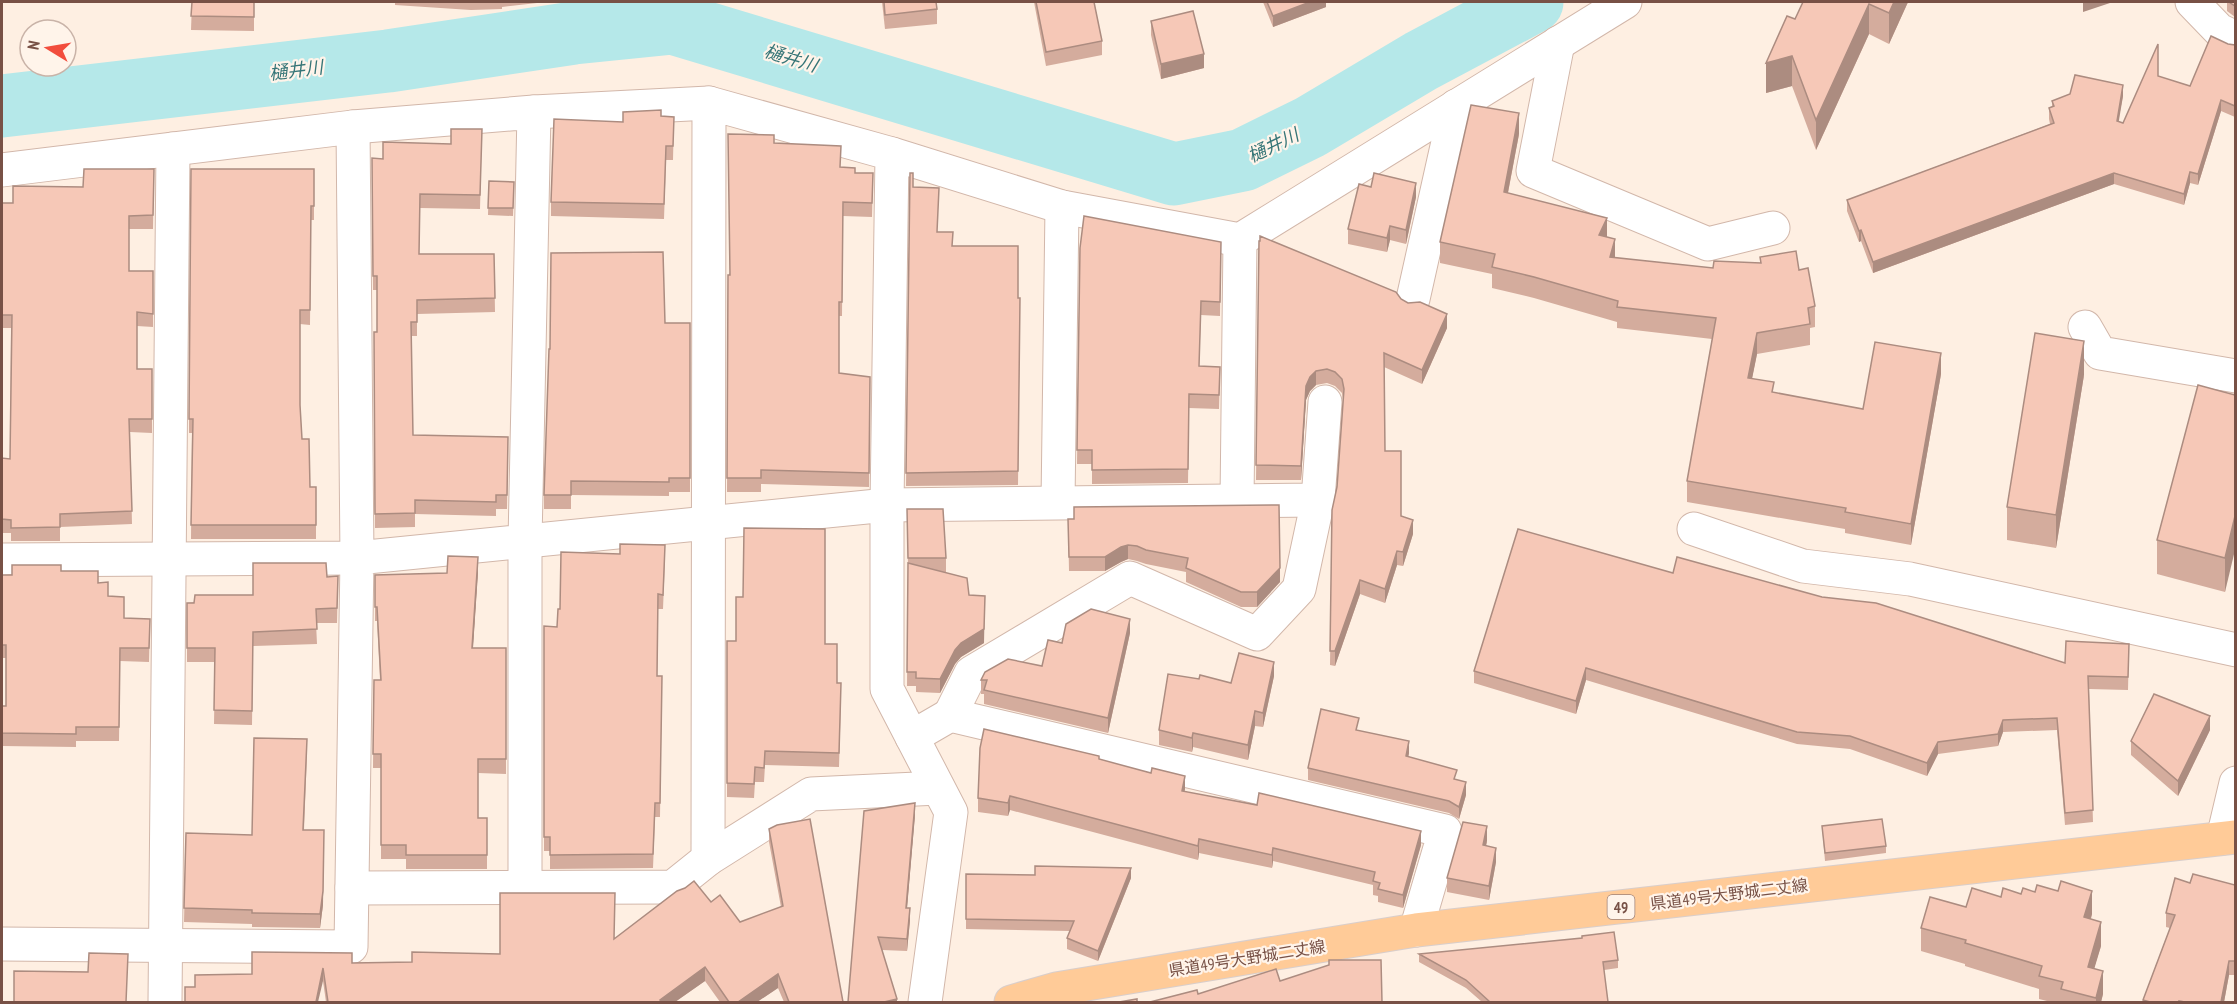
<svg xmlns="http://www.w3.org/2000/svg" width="2237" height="1004" font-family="'PT Sans Narrow','Noto Sans JP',sans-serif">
<rect width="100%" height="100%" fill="#feefe2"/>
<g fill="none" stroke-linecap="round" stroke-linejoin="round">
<polyline stroke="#b5e8e9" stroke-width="63" points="2,106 388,61 574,33 673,23 1174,174 1243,160 1310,127 1421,61 1532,2"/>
<defs>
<g id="minor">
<polyline points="2192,2 2219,30 2236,38"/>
<polyline points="1558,43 1533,171 1708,244 1773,228"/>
<polyline points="534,112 709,103"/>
<polyline points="892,154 1062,207 1240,240 1625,2"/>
<polyline points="2,170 353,127 534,112 525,541 525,887"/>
<polyline points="1413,299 1456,106"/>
<polyline points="2085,327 2100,353 2236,376"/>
<polyline points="1237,501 1240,240"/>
<polyline points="1058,502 1062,207"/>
<polyline points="1694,529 1803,566 1910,579 2236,650"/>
<polyline points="2,560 357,558 353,127"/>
<polyline points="950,715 971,673 1130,578 1257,634 1299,589 1318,500"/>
<polyline points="912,737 950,715 1445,831 1416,930"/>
<polyline points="2223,838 2236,783"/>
<polyline points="708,859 811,794 938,788"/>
<polyline points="352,888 673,887 708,859 709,103 892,154 887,505 887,689 951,812 925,1002"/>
<polyline points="2,944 351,947 357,558 887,505 1318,500 1325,402"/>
<polyline points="165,1002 173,149"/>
</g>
<polyline id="major" points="1011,1002 1056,989 1416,930 2236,837"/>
</defs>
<use href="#minor" stroke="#d2b7aa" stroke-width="35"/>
<use href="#major" stroke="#d9cecb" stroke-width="35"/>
<use href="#minor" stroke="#fff" stroke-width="33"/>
<use href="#major" stroke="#ffcb98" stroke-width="33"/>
</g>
<g fill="#d4ac9d">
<polygon points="192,2 254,2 254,31 191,30"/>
<polygon points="395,2 546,2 502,7 502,9 471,10 395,5"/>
<polygon points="751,2 772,2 772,3"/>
<polygon points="882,2 936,2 937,9 937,24 885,29"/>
<polygon points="1034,2 1094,2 1102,41 1102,55 1046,66"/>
<polygon points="1263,2 1326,2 1326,7 1273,27"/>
<polygon points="1803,2 1908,2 1889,44 1869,34 1816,150 1792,86 1766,93 1795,19"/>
<polygon points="2227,2 2235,2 2235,17 2227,11"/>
<polygon points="1151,21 1204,68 1161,79 1151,35"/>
<polygon points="2228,44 2235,45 2235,117 2221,111 2198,185 2190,183 2184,205 2114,184 1873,273 1861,241 1859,242 1847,211 1847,200 2050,124 2049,119 2049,108 2052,107 2052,101 2123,96 2118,121 2123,123 2158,76 2190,86"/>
<polygon points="661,116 674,117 673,160 666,160 664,219 551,216 551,202 623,122"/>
<polygon points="482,129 480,209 420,208 419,254 494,254 495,312 417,314 417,336 411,336 413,435 508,437 507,509 496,509 496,516 415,514 415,527 375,528 374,332 377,332 377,290 373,290 372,158 383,159 451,144"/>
<polygon points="1519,134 1508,193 1607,237 1615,258 1713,268 1760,263 1760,257 1799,270 1815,306 1815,327 1810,328 1810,345 1757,354 1752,378 1774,393 1863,409 1941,374 1911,545 1845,533 1845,529 1687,502 1687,481 1712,339 1617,328 1617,322 1534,298 1492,288 1492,274 1440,263 1440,242"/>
<polygon points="774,143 855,173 873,173 872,217 843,216 842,316 839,316 839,373 870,377 869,487 761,484 761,492 727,492 728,275 729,275"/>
<polygon points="154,169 153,229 129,229 129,271 153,271 153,327 137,326 137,369 152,369 152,433 130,432 132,524 60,527 60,541 11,541 11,533 2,533 2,458 10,459 11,328 2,328 2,203 13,203 83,187"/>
<polygon points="314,169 314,220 311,220 310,325 300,324 300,405 302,439 310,487 316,487 316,539 191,539 192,433 189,433 189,419"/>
<polygon points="910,173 913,187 938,232 953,246 1018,298 1020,298 1018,485 906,486"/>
<polygon points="489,181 514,182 513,216 488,215"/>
<polygon points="1371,187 1416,197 1406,244 1390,240 1387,252 1348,244 1348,229"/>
<polygon points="1259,241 1401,299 1447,328 1422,384 1384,367 1385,451 1401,516 1413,534 1403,566 1397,565 1385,603 1360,594 1335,666 1330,665 1332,510 1337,487 1343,400 1342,393 1335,386 1327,383 1316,385 1310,391 1306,400 1301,480 1256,480"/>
<polygon points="1221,242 1220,316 1201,315 1199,366 1220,367 1219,409 1189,408 1188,483 1092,484 1092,464 1077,464 1080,248"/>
<polygon points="665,323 690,323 690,492 669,492 669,496 571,495 571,509 544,509 544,495"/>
<polygon points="2084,375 2056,548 2007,540 2007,507"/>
<polygon points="2235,395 2225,592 2157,574 2157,540"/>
<polygon points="907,509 946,558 946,572 944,572 969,595 984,643 961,657 955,664 940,693 916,692 916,686 907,686 908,568"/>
<polygon points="1068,519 1280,582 1257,607 1241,607 1186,582 1186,572 1146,564 1137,561 1128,559 1121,562 1105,571 1069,571"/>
<polygon points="665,559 663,609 658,609 657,676 662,676 660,817 655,817 653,868 550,869 550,851 544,851 544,626 557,627 560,609"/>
<polygon points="61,571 98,583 124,618 150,619 149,662 120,661 119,741 76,741 76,747 2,746 2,706 6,706 6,658 2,658 2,575"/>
<polygon points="478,572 473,648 506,648 506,774 478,773 478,818 487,818 487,869 406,869 406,859 381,859 381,768 373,768 374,680 380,680 377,621 375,621 375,575"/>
<polygon points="1673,573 1822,597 2065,663 2129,644 2128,690 2089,689 2093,822 2065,825 2057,730 2003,732 1998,746 1938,754 1927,776 1850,749 1797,744 1586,680 1576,714 1474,683 1474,671"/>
<polygon points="338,576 337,623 316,623 317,644 253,646 252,725 214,724 215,662 187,662 187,603 253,595 327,577"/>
<polygon points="1130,633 1108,733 984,704 984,694 981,694 981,680 1042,666 1062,643"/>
<polygon points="727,641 825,644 841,698 839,767 765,765 764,782 755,782 754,798 727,797"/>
<polygon points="1274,676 1263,727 1255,726 1248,760 1193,747 1192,752 1159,745 1159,730 1199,679 1231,683"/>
<polygon points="1359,730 1409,753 1408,757 1457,780 1466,795 1459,819 1449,813 1308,780 1308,768"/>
<polygon points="2210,730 2178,796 2131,755 2131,741"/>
<polygon points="307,753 304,830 323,905 320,928 252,927 252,924 184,922 186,833 252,835"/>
<polygon points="1099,759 1185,789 1184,792 1421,845 1403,908 1378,902 1378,896 1373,895 1373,885 1273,861 1272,868 1199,853 1198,860 1010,810 1008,816 978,812 978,798"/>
<polygon points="915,815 907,908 910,920 907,951 882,950 897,1002 848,1002"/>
<polygon points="1822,826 1886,846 1886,853 1825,861"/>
<polygon points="769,829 843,1002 784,1002 778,988 757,1002 720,1002 705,981 675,1002 326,1002 323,981 195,987 252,974 352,963 412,962 500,954 614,939 711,902 740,922 781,907 769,842"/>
<polygon points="1487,841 1486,846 1496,862 1489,900 1447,892 1447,878"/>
<polygon points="966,874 1131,878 1098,961 1067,949 1067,938 1070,931 966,929"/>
<polygon points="2190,883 2235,885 2235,975 2229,975 2224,1002 2143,1002 2143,1000 2170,928 2166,927 2166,913"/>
<polygon points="1966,907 2092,914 2091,919 2101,946 2094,968 2103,994 2101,1002 2051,1002 2039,999 2039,989 1965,966 1965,964 1921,951 1921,928"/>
<polygon points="1419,954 1618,960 1618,968 1604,970 1608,1002 1482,1002 1466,988 1419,962"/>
</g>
<g fill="#ac8c80">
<polygon points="1310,2 1326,2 1326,7 1273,27 1273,16"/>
<polygon points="1894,2 1908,2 1889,44 1889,13"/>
<polygon points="2083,2 2113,2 2083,12"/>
<polygon points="1869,4 1869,34 1816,150 1816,120"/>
<polygon points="1204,54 1204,68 1161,79 1161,64"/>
<polygon points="1792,56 1792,86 1766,93 1766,63"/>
<polygon points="2123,85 2123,96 2117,132 2117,121"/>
<polygon points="2221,100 2221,111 2198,185 2198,174"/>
<polygon points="1519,113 1519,134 1504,213 1504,192"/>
<polygon points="2190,172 2190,183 2184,205 2184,194"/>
<polygon points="2114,173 2114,184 1873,273 1873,262"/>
<polygon points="1416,183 1416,197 1406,244 1406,230"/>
<polygon points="1607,218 1607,239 1599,235"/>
<polygon points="1390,226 1390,240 1387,252 1387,238"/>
<polygon points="1861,230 1861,241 1859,242 1859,231"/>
<polygon points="1615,239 1615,260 1610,257"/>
<polygon points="1447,314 1447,328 1422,384 1422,370"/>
<polygon points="1757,333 1757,354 1748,399 1748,378"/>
<polygon points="2084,341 2084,375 2056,548 2056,515"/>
<polygon points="1941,353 1941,374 1911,545 1911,524"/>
<polygon points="1316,371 1316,385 1310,391 1306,400 1301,480 1301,466 1306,386 1310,377"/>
<polygon points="2235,516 2235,550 2225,592 2225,558"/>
<polygon points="1413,520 1413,534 1403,566 1403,552"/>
<polygon points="1128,545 1128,559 1121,562 1105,571 1105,557 1121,547"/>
<polygon points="1397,551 1397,565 1385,603 1385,589"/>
<polygon points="478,557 478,572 472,662 472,648"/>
<polygon points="1280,568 1280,582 1257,607 1257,592"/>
<polygon points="1360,580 1360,594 1335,666 1335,651"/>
<polygon points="985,596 984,643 961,657 955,664 940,693 940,679 955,650"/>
<polygon points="1130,619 1130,633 1108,733 1108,718"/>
<polygon points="1274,662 1274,676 1263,727 1263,713"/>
<polygon points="1586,668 1586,680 1576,714 1576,701"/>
<polygon points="1255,711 1255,726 1248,760 1248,745"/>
<polygon points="2210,716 2210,730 2178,796 2178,781"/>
<polygon points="2003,720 2003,732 1998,746 1998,734"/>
<polygon points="1193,733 1193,747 1192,752 1192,738"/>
<polygon points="1409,741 1409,753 1406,768 1406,756"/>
<polygon points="1938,742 1938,754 1927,776 1927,763"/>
<polygon points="1185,776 1185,789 1182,805 1182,791"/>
<polygon points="1466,782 1466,795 1459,819 1459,807"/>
<polygon points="1010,796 1010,810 1008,816 1008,803"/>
<polygon points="915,803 915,815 906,920 906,908"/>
<polygon points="1487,826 1487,841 1483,859 1483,845"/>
<polygon points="324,830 323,905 320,928 320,914"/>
<polygon points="1421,831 1421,845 1403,908 1403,895"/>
<polygon points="1199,839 1199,853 1198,860 1198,846"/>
<polygon points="1273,848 1273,861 1272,868 1272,855"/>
<polygon points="1496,848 1496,862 1489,900 1489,886"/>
<polygon points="1131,868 1131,878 1098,961 1098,951"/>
<polygon points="2092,891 2092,914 2084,940 2084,917"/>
<polygon points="910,908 910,920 907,951 907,939"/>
<polygon points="2101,922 2101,946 2088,990 2088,967"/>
<polygon points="2229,961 2229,975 2224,1002 2221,1002"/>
<polygon points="705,967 705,981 675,1002 660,1002 660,1000"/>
<polygon points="323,968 323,981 318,1002 316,1002"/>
<polygon points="2103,971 2103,994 2101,1002 2096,1002 2096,998"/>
<polygon points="778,974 778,988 757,1002 738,1002"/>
<polygon points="897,999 897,1002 884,1002"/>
</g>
<g fill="#f6c8b7" stroke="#ac8c80" stroke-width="1.5">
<polygon points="192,2 254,2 254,17 191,16"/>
<polygon points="884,2 936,2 937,9 885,15"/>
<polygon points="1036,2 1094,2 1102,41 1046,52"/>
<polygon points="1267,2 1310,2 1273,16"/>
<polygon points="1803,2 1894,2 1889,13 1869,4 1816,120 1792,56 1766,63 1787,16 1795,19"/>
<polygon points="2229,2 2235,2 2235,6"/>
<polygon points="1193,11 1204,54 1161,64 1151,21"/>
<polygon points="2211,36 2228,44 2235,45 2235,106 2221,100 2198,174 2190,172 2184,194 2114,173 1873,262 1861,230 1859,231 1847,200 2054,123 2049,108 2054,106 2052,101 2070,94 2075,75 2123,85 2117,121 2123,123 2158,44 2158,76 2190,86"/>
<polygon points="1471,105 1519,113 1504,192 1607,218 1599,235 1615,239 1610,257 1713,268 1714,261 1761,263 1760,257 1796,251 1799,270 1808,268 1815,306 1808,308 1810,324 1757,333 1748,378 1774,382 1772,392 1863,409 1875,342 1941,353 1911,524 1845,512 1846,508 1687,481 1716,318 1617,307 1618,301 1534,277 1492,267 1495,254 1440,242"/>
<polygon points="661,110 661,116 674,117 673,146 666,146 664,204 551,202 554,119 623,122 623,112"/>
<polygon points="451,129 482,129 480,195 420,194 419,254 494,254 495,298 417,300 417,322 411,322 413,435 508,437 507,495 496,495 496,502 415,500 415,513 375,514 374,332 377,332 377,276 373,276 372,158 383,159 383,142 451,144"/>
<polygon points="728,134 774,135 774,143 841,146 840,167 855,168 855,173 873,173 872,203 843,202 842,302 839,302 839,373 870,377 869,473 761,470 761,478 727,478 728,275 730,275"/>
<polygon points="84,169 154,169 153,215 129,216 129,271 153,271 153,314 137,312 137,369 152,369 152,419 129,419 132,511 60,514 60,527 11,528 11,520 2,519 2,458 10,459 12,315 2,315 2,203 13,203 13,186 83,187"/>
<polygon points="191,169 314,169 314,206 311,206 310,310 300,310 300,405 302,439 309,439 310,487 316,487 316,525 191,525 193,419 189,419"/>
<polygon points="910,173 913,173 913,187 939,188 937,232 953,232 952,246 1018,246 1018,298 1020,298 1018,471 906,473"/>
<polygon points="1374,173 1416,183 1406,230 1390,226 1387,238 1348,229 1359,184 1371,187"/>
<polygon points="489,181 514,182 513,208 488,208"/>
<polygon points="1084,216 1221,242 1220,302 1201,301 1199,366 1220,367 1219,395 1189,394 1188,469 1092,470 1092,450 1077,450 1080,248"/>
<polygon points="1260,236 1396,292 1401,299 1408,303 1420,302 1447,314 1422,370 1384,353 1385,451 1401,451 1401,516 1413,520 1403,552 1397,551 1385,589 1360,580 1335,651 1330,651 1332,510 1337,487 1344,389 1342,379 1335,372 1327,369 1316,371 1310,377 1306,386 1301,466 1256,465 1259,241 1260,241"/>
<polygon points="663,252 665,323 690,323 690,478 669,478 669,482 571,481 571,495 544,495 549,349 550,349 551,253"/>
<polygon points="2035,333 2084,341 2056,515 2007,507"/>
<polygon points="2198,385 2235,395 2235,516 2225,558 2157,540"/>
<polygon points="1279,505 1280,568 1257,592 1241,592 1186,568 1188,558 1146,550 1137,546 1128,545 1121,547 1105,557 1069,557 1068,519 1074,519 1074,507"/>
<polygon points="907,509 943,509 946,558 908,558"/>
<polygon points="744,528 825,529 825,644 837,644 837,683 841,683 839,753 765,751 764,768 755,767 754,784 727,783 727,641 736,641 736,597 743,597"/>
<polygon points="1518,529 1673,573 1677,557 1822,597 1876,603 2065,663 2066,641 2129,644 2128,677 2088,676 2093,810 2065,813 2057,718 2003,720 1998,734 1938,742 1927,763 1850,736 1797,732 1586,668 1576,701 1474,671"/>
<polygon points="620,544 665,545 663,595 658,594 657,676 662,676 660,803 655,803 653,854 550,855 550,837 544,837 544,626 557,627 558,609 560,609 561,552 620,554"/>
<polygon points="448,556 478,557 472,648 506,648 506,759 478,759 478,818 487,818 487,855 406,855 406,845 381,845 381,754 373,754 374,680 381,680 377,607 375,607 375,575 447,573"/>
<polygon points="253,563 326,563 327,577 338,576 337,608 316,609 317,629 253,632 252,711 214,710 215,648 187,648 187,603 194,603 195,595 253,595"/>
<polygon points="908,563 967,578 969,595 985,596 984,629 961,643 955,650 940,679 916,678 916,672 907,672"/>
<polygon points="12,565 61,565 61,571 98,571 98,583 108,582 108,596 124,597 124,618 150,619 149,648 120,648 119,727 76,727 76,734 2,733 2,706 6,706 6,645 2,645 2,575 12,575"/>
<polygon points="1091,609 1130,619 1108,718 984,690 987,680 981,680 985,672 1008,659 1042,666 1048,640 1062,643 1066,624"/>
<polygon points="1239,653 1274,662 1263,713 1255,711 1248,745 1193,733 1192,738 1159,730 1168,674 1199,679 1200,675 1231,683"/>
<polygon points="2154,694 2210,716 2178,781 2131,741"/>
<polygon points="1321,709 1359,718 1356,730 1409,741 1406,756 1457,770 1454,779 1466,782 1459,807 1449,801 1308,768"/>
<polygon points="984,729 1099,756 1099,759 1151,773 1152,768 1185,776 1182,791 1257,805 1259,793 1421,831 1403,895 1378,889 1380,883 1373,881 1375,872 1273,848 1272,855 1199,839 1198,846 1010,796 1008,803 978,798 980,748"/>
<polygon points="254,738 307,739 303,830 324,830 323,891 320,914 252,913 252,910 184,908 186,833 252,835"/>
<polygon points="915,803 906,908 910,908 907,939 878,937 897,999 884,1002 848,1002 864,811"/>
<polygon points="810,819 843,1002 789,1002 778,974 738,1002 729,1002 705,967 660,1000 661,1002 328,1002 323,968 316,1002 185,1002 185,987 195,987 195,975 252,974 252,952 352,953 352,963 412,962 412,952 500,954 500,893 615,893 614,939 677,891 685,888 694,881 711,902 720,895 740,922 783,906 769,829 777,825"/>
<polygon points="1882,819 1886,846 1825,853 1822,826"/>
<polygon points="1463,822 1487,826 1483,845 1496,848 1489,886 1447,878"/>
<polygon points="1035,866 1131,868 1098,951 1067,938 1074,921 966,919 966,874 1035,875"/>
<polygon points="2193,874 2235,885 2235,961 2229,961 2221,1002 2185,1002 2179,1001 2179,1002 2150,1002 2143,1000 2175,915 2166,913 2175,878 2190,883"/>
<polygon points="2061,881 2092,891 2084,917 2101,922 2088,967 2103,971 2096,998 2061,989 2063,982 2039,976 2042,966 1965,943 1966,940 1921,928 1930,897 1966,907 1972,888 2001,897 2003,888 2021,894 2023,888 2035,892 2037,885 2058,891"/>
<polygon points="1614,932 1618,960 1603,962 1608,1002 1490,1002 1466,980 1419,954 1582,938 1582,936"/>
<polygon points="89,953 128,954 126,1002 14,1002 14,971 88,972"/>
<polygon points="1329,960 1381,960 1382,1002 1150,1002 1197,990 1198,994 1276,969 1280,981 1329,965"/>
<polygon points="1137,999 1137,1002 1119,1002"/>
</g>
<g text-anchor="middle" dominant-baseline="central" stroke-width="4.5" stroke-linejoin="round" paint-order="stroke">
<rect fill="#fff4ea" stroke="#a08277" stroke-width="1.5" x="1607.5" y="895" width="27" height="24" rx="4.5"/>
<g font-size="15" font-weight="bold" fill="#785146">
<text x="1621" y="907">49</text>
</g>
<g font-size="16" fill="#785146" stroke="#fff4ea">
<text transform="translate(1729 894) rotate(-7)">県道49号大野城二丈線</text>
<text transform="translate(1247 958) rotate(-9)">県道49号大野城二丈線</text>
</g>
<g font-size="18" font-style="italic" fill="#367577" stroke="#fff4ea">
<text transform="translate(791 58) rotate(17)">樋井川</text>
<text transform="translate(296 70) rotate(-7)">樋井川</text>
<text transform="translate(1273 145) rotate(-26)">樋井川</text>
</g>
</g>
<rect width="2237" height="1004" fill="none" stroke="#785146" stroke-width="6"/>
<g transform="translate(48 48) rotate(281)"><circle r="28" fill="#fff4ea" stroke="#c9b3a8" stroke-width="1.5"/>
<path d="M0-4.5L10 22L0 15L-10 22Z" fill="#f24d3d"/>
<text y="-9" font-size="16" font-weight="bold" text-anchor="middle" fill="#785146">N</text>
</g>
</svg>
